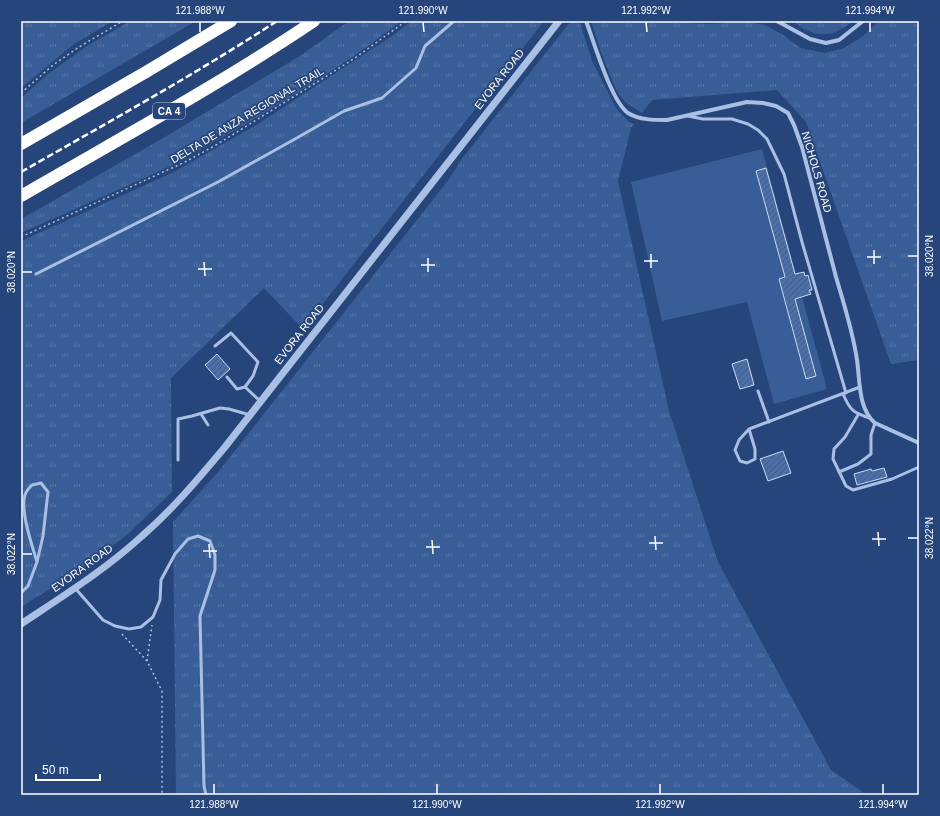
<svg xmlns="http://www.w3.org/2000/svg" width="940" height="816" font-family="Helvetica,sans-serif">
<defs>
<pattern id="grass-tufts" width="24" height="20" patternUnits="userSpaceOnUse"><rect width="24" height="20" fill="#395e97"/><path d="M3 7l-1-3M5 7V3M7 7l1-3M15 17l-1-3M17 17v-4M19 17l1-3" fill="none" stroke="#5776a7"/></pattern>
<pattern id="building-hatch" width="6" height="6" patternUnits="userSpaceOnUse"><rect width="6" height="6" fill="#4e6fa3"/><path d="M-1 1l2-2M0 6l6-6M5 7l2-2" fill="none" stroke="#4d5a6f"/></pattern>
</defs>
<rect width="100%" height="100%" fill="#26457a"/>
<g fill="url(#grass-tufts)">
<polygon points="21,21 113,21 74,44 21,88"/>
<polygon points="130,21 196,21 21,123 21,98 48,74 87,46"/>
<polygon points="349,21 402,21 354,56 313,83 254,119 183,160 149,176 21,233 21,219 153,144 303,54"/>
<polygon points="411,21 544,21 303,329 264,288 171,378 172,492 127,535 86,566 21,607 21,241 174,172 258,124 395,34"/>
<polygon points="571,21 577,21 580,23 593,63 616,108 629,122 634,124 631,128 618,181 669,411 718,562 831,770 867,795 176,795 173,522 219,471 450,178 461,160"/>
<polygon points="591,21 684,21 688,23 708,24 749,22 765,25 783,35 801,48 824,53 844,48 863,36 879,21 912,21 919,25 919,360 891,364 806,122 777,90 652,100 642,113 625,102 616,90 601,52"/>
<path d="M794 21H852C839 34 821 39 804 29 801 27 797 24 794 21Z"/>
</g>
<polygon fill="#395e97" points="762,149 827,389 774,404 747,302 662,321 631,182"/>
<g fill="url(#building-hatch)" stroke="#cbdbf3">
<polygon points="766,168 795,274 804,272 805,276 808,275 812,290 809,290 811,294 795,299 816,376 806,379 779,279 785,277 756,171"/>
<polygon points="217,354 230,369 218,380 205,365"/>
<polygon points="747,359 754,385 740,389 732,364"/>
<polygon points="783,451 791,473 768,481 760,459"/>
<polygon points="884,468 887,477 857,485 854,474 871,469 872,471"/>
</g>
<g fill="none" stroke-linecap="round" stroke-linejoin="round">
<g stroke="#a9bfe4" stroke-width="1.5" stroke-dasharray="2 3" stroke-linecap="butt">
<polyline points="21,93 53,65 79,47 123,21"/>
<polyline points="21,237 185,162 216,145 314,84 355,58 406,21"/>
<polyline points="122,634 147,661 162,691 162,795"/>
<polyline points="147,661 152,625"/>
</g>
<g stroke="#a9bfe4" stroke-width="3">
<polyline points="688,116 703,119 732,119 748,124 758,130 767,139 784,174 802,242 846,393"/>
<polyline points="36,274 218,182 295,139 344,111 382,98 416,68 425,46 454,21"/>
<polyline points="215,346 231,333 258,362 253,376 245,387"/>
<polyline points="227,377 237,389 245,387 260,401"/>
<polyline points="758,391 769,422"/>
<path d="M843 394C850 410 853 413 870 418"/>
<polyline points="201,414 208,425"/>
<polyline points="858,415 845,437 834,449 833,459 846,486 853,490 892,479 919,467"/>
<polyline points="749,429 755,449 755,459 747,463 740,461 735,450 739,440 749,429 860,387"/>
<polyline points="178,460 178,419 192,416 220,408 229,409 250,415"/>
<polyline points="839,472 858,464 871,454 871,435 875,423"/>
<polyline points="75,588 103,620 115,626 129,629 141,627 153,617 160,600 161,580 175,554 188,539 198,536 210,541 215,555 215,570 200,616 204,786 206,795"/>
<path d="M21 593 28 586 37 562 43 536 48 492 41 483 32 485C29 488 26 491 25 495 20 511 32 545 37 562"/>
</g>
<g stroke="#a9bfe4" stroke-width="4">
<path d="M586 21C594 42 611 101 628 113 639 120 654 120 667 120L747 102 763 103 776 106 788 113 794 125 802 147C813 190 825 234 836 277 844 304 853 332 857 360 860 380 858 409 875 423L919 443"/>
<polyline points="777,21 810,39 826,43 839,40 863,21"/>
</g>
<path stroke="#a9bfe4" stroke-width="7" d="M21 624C63 596 105 570 142 536 173 509 199 478 225 447L559 21"/>
<g stroke="#fff" stroke-width="12">
<polyline points="21,144 146,72 231,21"/>
<path d="M21 196C119 139 219 85 314 21"/>
</g>
<path stroke="#fff" stroke-width="2.5" stroke-dasharray="7 3" stroke-linecap="butt" d="M21 172C107 123 194 75 277 21"/>
</g>
<path fill="none" stroke="#fff" stroke-width="1.5" d="M200 22V32M423 22 424 32M646 22 647 32M870 22V32M874 250V264M651 254V268M908 256H918M867 257H881M428 258V272M644 261H658M204 262 205 276M421 265H435M198 269H212M22 272H32M878 532 879 546M655 536 656 550M908 538H918M872 539H886M432 540 433 554M649 543H663M209 544 210 558M426 547H440M203 551H217M22 554H32M214 784V794M437 784V794M660 784V794M883 784V794"/>
<g text-anchor="middle" dominant-baseline="central" stroke-width="3.5" stroke-linejoin="round" paint-order="stroke">
<rect fill="#26457a" stroke="#bec7d7" stroke-width="1" x="153" y="103" width="32" height="16" rx="3"/>
<g font-size="10" font-weight="bold" fill="#fff">
<text x="169" y="111">CA 4</text>
</g>
<g font-size="11" fill="#fff" stroke="#26457a">
<text transform="translate(499 79) rotate(-52)">EVORA ROAD</text>
<text transform="translate(247 115) rotate(-31)">DELTA DE ANZA REGIONAL TRAIL</text>
<text transform="translate(817 172) rotate(74)">NICHOLS ROAD</text>
<text transform="translate(299 334) rotate(-52)">EVORA ROAD</text>
<text transform="translate(82 568) rotate(-36)">EVORA ROAD</text>
</g>
</g>
<rect width="940" height="816" fill="none" stroke="#26457a" stroke-width="44"/>
<path d="M36 774v6h64v-6" fill="none" stroke="#ffffff" stroke-width="2"/>
<text x="42" y="774" font-size="12" fill="#ffffff" stroke="#26457a" stroke-width="3" paint-order="stroke">50 m</text>
<rect x="22" y="22" width="896" height="772" fill="none" stroke="#fff" stroke-width="1.5"/>
<g font-size="10" text-anchor="middle" fill="#fff">
<text x="200" y="14">121.988°W</text>
<text x="423" y="14">121.990°W</text>
<text x="646" y="14">121.992°W</text>
<text x="870" y="14">121.994°W</text>
<text transform="translate(929 256) rotate(-90)" y="4">38.020°N</text>
<text transform="translate(11 272) rotate(-90)" y="4">38.020°N</text>
<text transform="translate(929 538) rotate(-90)" y="4">38.022°N</text>
<text transform="translate(11 554) rotate(-90)" y="4">38.022°N</text>
<text x="214" y="808">121.988°W</text>
<text x="437" y="808">121.990°W</text>
<text x="660" y="808">121.992°W</text>
<text x="883" y="808">121.994°W</text>
</g>
</svg>
